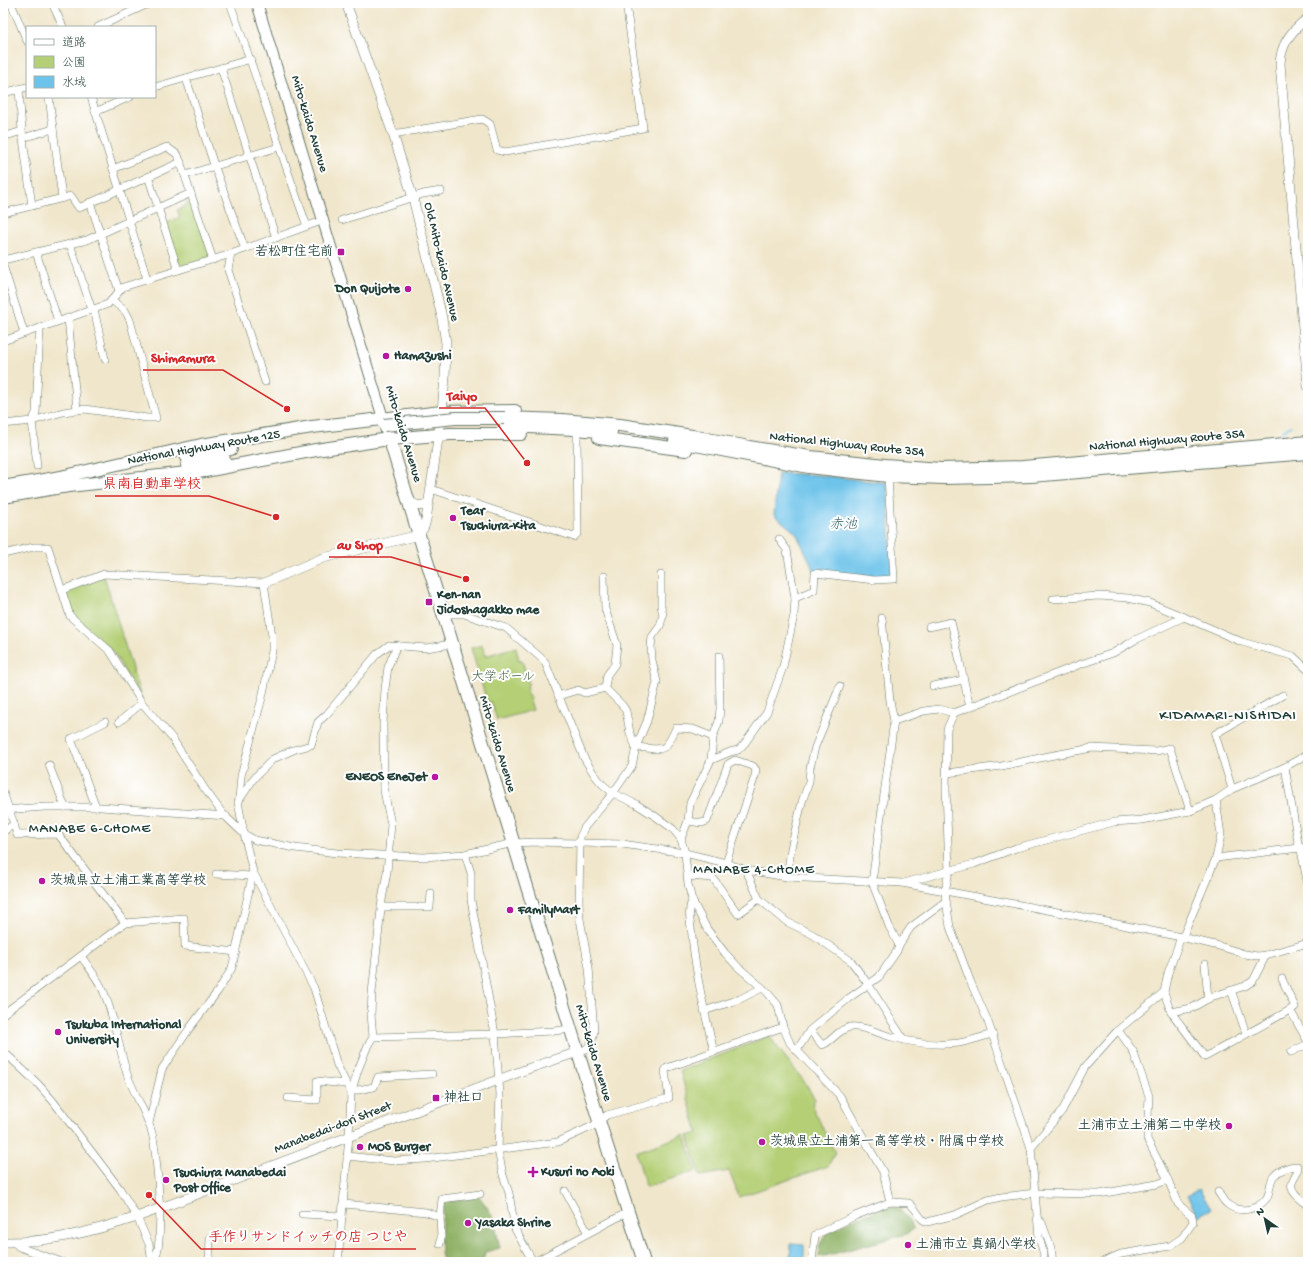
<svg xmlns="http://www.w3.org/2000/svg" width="1311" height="1265" font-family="'Gochi Hand','Klee One',sans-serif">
<rect width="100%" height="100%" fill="#fff"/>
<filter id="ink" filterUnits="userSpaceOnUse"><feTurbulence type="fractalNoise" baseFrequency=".025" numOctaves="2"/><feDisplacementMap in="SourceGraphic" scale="8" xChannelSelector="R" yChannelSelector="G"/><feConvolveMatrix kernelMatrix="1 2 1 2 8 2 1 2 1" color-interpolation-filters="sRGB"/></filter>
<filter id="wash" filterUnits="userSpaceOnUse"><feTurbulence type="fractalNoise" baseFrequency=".012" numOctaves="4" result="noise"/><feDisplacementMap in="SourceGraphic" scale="16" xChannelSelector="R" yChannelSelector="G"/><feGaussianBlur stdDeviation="0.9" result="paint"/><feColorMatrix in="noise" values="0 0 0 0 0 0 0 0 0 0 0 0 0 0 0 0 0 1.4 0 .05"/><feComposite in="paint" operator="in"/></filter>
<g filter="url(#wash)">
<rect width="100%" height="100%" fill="#f0e6cb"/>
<g fill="#b4cf75" stroke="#6a8654">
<polygon points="190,195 211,259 179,268 165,224 180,217 177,210 187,205 186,201"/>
<polygon points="104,576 142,701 112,650 72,615 64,591"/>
<polygon points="482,645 485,656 516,647 519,660 522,660 529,684 527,685 528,689 527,690 533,710 497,720 491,702 487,702 471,648"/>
<polygon points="769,1036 803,1080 815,1099 812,1106 835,1153 828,1166 739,1197 729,1171 700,1176 688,1136 698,1133 680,1071"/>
<polygon points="685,1135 696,1171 646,1187 636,1152"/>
</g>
<g fill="#8fb266" stroke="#57784d">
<path d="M479 1196 493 1216 500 1248 485 1252 483 1262H444C437 1252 443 1215 444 1202Z"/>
<path d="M889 1206C904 1207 907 1218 914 1229L906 1234 833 1254 819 1257V1246L826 1234 851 1220Z"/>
</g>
<g fill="#6dc3ea" stroke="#46808f">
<polygon points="778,473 818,475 887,483 893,578 815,572 796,533 774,515"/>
<polygon points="1199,1189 1211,1209 1198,1216 1187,1196"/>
<polygon points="791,1244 804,1245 804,1262 790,1262"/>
</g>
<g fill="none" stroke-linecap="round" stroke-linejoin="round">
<polyline stroke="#6dc3ea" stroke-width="2" points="1281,432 1291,426"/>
</g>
</g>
<g filter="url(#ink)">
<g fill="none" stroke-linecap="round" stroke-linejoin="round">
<defs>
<g id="street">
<polyline points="11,3 27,41"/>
<polyline points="52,3 63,27"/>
<path d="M230 3C257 77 280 152 307 226"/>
<polyline points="98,27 150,3"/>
<polyline points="221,68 276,238"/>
<polyline points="186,78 214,165 245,249"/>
<polyline points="155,87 251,59"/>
<polyline points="19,89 22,131 32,206"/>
<polyline points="3,93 27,87"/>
<polyline points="49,97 62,198"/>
<polyline points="91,97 147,279"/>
<polyline points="95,112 130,97"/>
<polyline points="393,134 482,119 490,124 497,150 505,152 643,128 626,3"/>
<polyline points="3,137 22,131"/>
<polyline points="23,138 53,129"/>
<polyline points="113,169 167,147 178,155 213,260"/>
<polyline points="185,175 279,147"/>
<polyline points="148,176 178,270"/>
<polyline points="90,202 119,291"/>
<polyline points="3,213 71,196 79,208 181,162"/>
<polyline points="342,220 423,194 441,191"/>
<polyline points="70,244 92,310"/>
<polyline points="36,252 58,321"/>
<polyline points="231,254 228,270 265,382"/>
<polyline points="3,260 87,240 191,193"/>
<polyline points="3,265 24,333"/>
<polyline points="94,309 105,359"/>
<polyline points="68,318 77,410"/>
<polyline points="3,341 108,304 123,287 231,254 324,220"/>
<polyline points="3,424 32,421 63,412 85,409 147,418 156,418 130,320 126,312 112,300"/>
<polyline points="1307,462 1308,459"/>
<polyline points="37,466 32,421 36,413 40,328"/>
<polyline points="431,489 574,537 578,533 577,436"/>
<polyline points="3,554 34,547 48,547 70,616 110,651 142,703 172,738 204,788 223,814 244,834 255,840 295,848 337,853 424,857 465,854 514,843 535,842 622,844 685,853 726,863 746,870 787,877 902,883 1063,913 1181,937 1219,946 1245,954 1257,956 1266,955 1308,943"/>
<polyline points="604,576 605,609 617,645 615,664 607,675 605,688"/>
<polyline points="62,590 104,574 264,583 272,636 272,651 262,698 241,776 239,799"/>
<polyline points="795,598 814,590 815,573 874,580 894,579 888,476"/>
<polyline points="1053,599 1099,596 1128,598 1150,603 1184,617 1242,642 1293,656 1308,670"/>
<polyline points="443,614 464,614 506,628 540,657 545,662 584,758 594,774 602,784 613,793 636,804 655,816 673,829 681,839 685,853 688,884 692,900 707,929 725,953 738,967 766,991 778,1005 783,1027 790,1043 840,1096 883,1172 890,1202"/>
<polyline points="882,618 890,701 894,721 872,882 889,926 899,945"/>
<path d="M929 627 951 622C958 650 963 679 970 707"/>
<polyline points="933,686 963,680"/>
<path d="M558 696 578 690 585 693 605 688 622 705 626 711 630 733 636 747C663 749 664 755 676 728L693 729 713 737"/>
<polyline points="954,713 947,729 946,789 949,871 945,892 946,901 950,927 971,983 987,1019 1031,1148 1039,1237 1044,1255 1042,1262"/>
<polyline points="894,721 924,711 939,709 954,713 1081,664 1113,653 1135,640 1184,617"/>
<polyline points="119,722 142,703"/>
<polyline points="711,760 713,737 719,721 720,708 719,656"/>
<polyline points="49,765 65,807"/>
<polyline points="1285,767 1299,848 1301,850 1308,886"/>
<polyline points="947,773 1002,766 1049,756 1092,748 1156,751 1170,748 1190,811"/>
<polyline points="1232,789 1215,734 1283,695"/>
<polyline points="3,792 14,824"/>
<polyline points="96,807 71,739 105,722"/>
<polyline points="3,810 45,807 101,807 226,816"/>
<polyline points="688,821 702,823 707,821 728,764 735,760 753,766 756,770 755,776 726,863"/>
<polyline points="3,832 14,824 17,835 58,834 125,923"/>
<polyline points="681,839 688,821 690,803 711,760 730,752 738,750 745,743 767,712 783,667 794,615 795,598 787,550 779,539"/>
<polyline points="465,854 471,873 471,900 495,1034 500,1094 498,1150 503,1175 509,1193 515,1229 533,1262"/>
<polyline points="1216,858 1308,847"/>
<polyline points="746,870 759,899 787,922 812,934 851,961 868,984 904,1040"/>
<polyline points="253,872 314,988 337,1065 351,1093"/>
<polyline points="216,874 252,876"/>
<polyline points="688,876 713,878 738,914 759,899"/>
<polyline points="787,877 791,848 802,802 809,782 810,768 815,747 840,686"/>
<polyline points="904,883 974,864 1016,848 1114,822 1142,820 1190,811 1216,800 1232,789 1285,767 1308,754"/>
<path d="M692 900C687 912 691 924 692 936 696 976 705 1014 714 1052"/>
<polyline points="381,907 430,907 431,893"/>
<path d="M81 956C89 968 100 981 105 995 115 1020 119 1048 127 1074 134 1094 146 1112 152 1133 157 1152 166 1250 153 1262"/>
<polyline points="1205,964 1208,999"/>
<polyline points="1282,979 1295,1007 1290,1010"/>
<polyline points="1231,990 1246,1033"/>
<polyline points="1164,992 1171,1012 1205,1057 1290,1010 1308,1042"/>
<polyline points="704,1011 740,999 762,988"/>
<polyline points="1171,1012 1192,1008 1211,997 1245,986 1253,981 1266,955"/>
<polyline points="3,1014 125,923 184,918 185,946 236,952"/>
<path d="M810 1030 822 1045C832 1042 838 1029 850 1027 861 1025 881 1034 892 1037 914 1043 936 1046 959 1043 970 1041 982 1037 992 1034"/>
<polyline points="373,1037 495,1034 553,1031 571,1029"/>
<polyline points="797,1050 810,1030 849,998 879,977 897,951 899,945 911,927 946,901"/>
<polyline points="3,1051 38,1084 53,1101 120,1189 137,1217 149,1244 152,1262"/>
<polyline points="578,1052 586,1049 591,1044 594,1031 589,968 580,919 579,904 580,837 584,828 613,793 632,766 636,747 647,721 657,682 652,660 651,647 652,637 660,626 663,615 661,606 661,575"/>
<polyline points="1291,1052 1308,1044"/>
<polyline points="352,1091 374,1087 378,1077 432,1074"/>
<polyline points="288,1098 317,1100 317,1081 346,1084"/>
<polyline points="149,1123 162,1069 189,1029 218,991 232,968 253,872 244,834 238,802 254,778 273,759 293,750 311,745 318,722 327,714 377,654 389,645 426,648 452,644"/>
<polyline points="1031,1148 1062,1111 1085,1067 1118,1030 1164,992 1168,973 1181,937 1184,934 1216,858 1221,835 1216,800"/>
<polyline points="347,1156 394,1161 425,1159 558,1142 593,1126 607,1115 669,1098 665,1071 667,1068 783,1027"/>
<polyline points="565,1191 588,1233"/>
<path d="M1218 1192C1221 1196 1223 1201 1227 1204 1239 1214 1257 1210 1266 1199 1271 1192 1269 1181 1274 1176 1279 1170 1289 1166 1297 1166L1298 1168C1297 1174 1294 1178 1292 1183 1289 1192 1302 1200 1308 1205"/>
<polyline points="344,1204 426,1212 440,1217 442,1199 480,1194"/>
<polyline points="302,1214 342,1216"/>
<polyline points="1040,1221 1042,1223 1051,1248 1053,1262"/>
<polyline points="14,1242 19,1247 62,1262"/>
<polyline points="440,1244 441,1237 440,1217"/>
<polyline points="209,1262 210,1238"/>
<polyline points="338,1262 349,1136 351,1093 358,1070 368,1045 373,1037 371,1014 372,993 382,900 387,872 391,824 384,791 383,724 385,689 388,667 397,645"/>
<polyline points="534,1262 628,1212"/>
<polyline points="812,1262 815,1235 855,1216 890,1202 909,1203 914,1208 922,1219 927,1222 955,1215 988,1200 1001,1197 1036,1193 1099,1194 1157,1184 1168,1180"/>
<polyline points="1102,1262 1121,1254 1170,1246 1182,1238 1193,1222 1192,1216 1178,1204 1168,1180 1147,1139 1149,1096 1133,1051 1118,1030"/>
</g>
<g id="secondary">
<path d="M1308 18C1292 30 1281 43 1280 64L1308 386"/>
<path d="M408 500C415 506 420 507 428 504"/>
<polyline points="264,583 323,558 419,535 424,527 426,520 442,412 445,377 446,343 441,313 413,198 393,134 346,3"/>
<path d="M3 1242C49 1243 94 1231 137 1217L530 1068 578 1052"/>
</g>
<polyline id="primary" points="257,3 383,418"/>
<g id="highway">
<polyline points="383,418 599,1121 644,1262"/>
<polyline points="505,418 562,420 620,425 692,436 749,447 810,457 885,465 941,469 1023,467 1308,442"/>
<polyline points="506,426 575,429 611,432"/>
<polyline points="599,438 686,450"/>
<polyline points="675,441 809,467 888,476 944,478 1031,476 1308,453"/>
<polyline points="186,456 231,449"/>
<polyline points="187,465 224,459"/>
<polyline points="65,476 201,445 312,427 442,412 515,411"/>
<polyline points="3,487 73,475"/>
<polyline points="60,487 205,471 316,450 389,439 450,434 521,434"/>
<polyline points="3,497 67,486"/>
</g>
</defs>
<use href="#street" stroke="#687869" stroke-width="8"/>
<use href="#secondary" stroke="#687869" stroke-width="10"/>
<use href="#primary" stroke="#687869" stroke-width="12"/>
<use href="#highway" stroke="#687869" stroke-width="14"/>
<use href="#street" stroke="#fff" stroke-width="7"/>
<use href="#secondary" stroke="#fff" stroke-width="9"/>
<use href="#primary" stroke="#fff" stroke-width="10"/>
<use href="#highway" stroke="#fff" stroke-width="12"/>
<defs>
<polyline id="highway-bridge" points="384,425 456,418 505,418"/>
</defs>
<use href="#highway-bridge" stroke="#687869" stroke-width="14" stroke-linecap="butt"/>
<use href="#highway-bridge" stroke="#fff" stroke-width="12"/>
</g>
</g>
<g fill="#b5179e" stroke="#fff" stroke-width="1.5">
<rect x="337" y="248" width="8" height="8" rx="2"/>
<circle cx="408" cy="289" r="4"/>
<circle cx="386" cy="356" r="4"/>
<circle cx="453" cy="518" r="4"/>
<rect x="425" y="598" width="8" height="8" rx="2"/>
<circle cx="435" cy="777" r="4"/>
<circle cx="42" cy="881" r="4"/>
<circle cx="510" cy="910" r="4"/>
<circle cx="58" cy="1032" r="4"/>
<rect x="432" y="1094" width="8" height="8" rx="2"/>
<circle cx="1229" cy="1126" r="4"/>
<circle cx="762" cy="1142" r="4"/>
<circle cx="360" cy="1147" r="4"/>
<path d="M531 1166h4v4h4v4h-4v4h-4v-4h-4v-4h4z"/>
<circle cx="166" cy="1180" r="4"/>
<circle cx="468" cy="1223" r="4"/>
<circle cx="908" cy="1245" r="4"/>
</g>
<g text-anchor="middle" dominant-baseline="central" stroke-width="4" stroke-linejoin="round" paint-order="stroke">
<g font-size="13" fill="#1f3d34" stroke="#fff">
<text transform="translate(309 124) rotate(73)">Mito-kaido Avenue</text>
<text transform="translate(441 262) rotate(77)">Old Mito-kaido Avenue</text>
<text transform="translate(403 434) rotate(73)">Mito-kaido Avenue</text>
<text transform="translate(1167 441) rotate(-5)">National Highway Route 354</text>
<text transform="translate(847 445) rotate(6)">National Highway Route 354</text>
<text transform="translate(204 448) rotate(-10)">National Highway Route 125</text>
<text transform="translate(497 744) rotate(73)">Mito-kaido Avenue</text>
<text transform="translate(593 1053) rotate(73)">Mito-kaido Avenue</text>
<text transform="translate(333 1128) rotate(-21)">Manabedai-dori Street</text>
</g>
<g font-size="13" font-weight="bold" fill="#1f3d34" stroke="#fff" text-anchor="start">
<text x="333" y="252" text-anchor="end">若松町住宅前</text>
<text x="400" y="289" text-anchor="end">Don Quijote</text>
<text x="394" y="356">Hamazushi</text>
<text x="461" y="511">Tear<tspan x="461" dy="15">Tsuchiura-Kita</tspan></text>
<text x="437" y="595">Ken-nan<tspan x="437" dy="15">Jidoshagakko mae</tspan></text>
<text x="427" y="777" text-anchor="end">ENEOS EneJet</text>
<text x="50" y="881">茨城県立土浦工業高等学校</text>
<text x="518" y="910">FamilyMart</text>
<text x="66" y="1025">Tsukuba International<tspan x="66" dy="15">University</tspan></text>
<text x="444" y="1098">神社口</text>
<text x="1221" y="1126" text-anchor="end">土浦市立土浦第二中学校</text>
<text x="770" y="1142">茨城県立土浦第一高等学校・附属中学校</text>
<text x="368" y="1147">MOS Burger</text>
<text x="541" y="1172">Kusuri no Aoki</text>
<text x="174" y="1173">Tsuchiura Manabedai<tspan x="174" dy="15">Post Office</tspan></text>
<text x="476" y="1223">Yasaka Shrine</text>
<text x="916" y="1245">土浦市立 真鍋小学校</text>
</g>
<g font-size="13" fill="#446244" stroke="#fff">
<text x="503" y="677">大学ボール</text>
</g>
<g font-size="14" font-style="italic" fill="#36656b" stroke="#fff">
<text x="843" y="525">赤池</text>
</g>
<g font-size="14" letter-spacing="1" fill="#1f3d34" stroke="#fff">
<text x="90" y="829">MANABE 6-CHOME</text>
<text x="754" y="870">MANABE 4-CHOME</text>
</g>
<g font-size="15" letter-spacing="1" fill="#1f3d34" stroke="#fff">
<text x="1228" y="716">KIDAMARI-NISHIDAI</text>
</g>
</g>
<path fill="none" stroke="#d62828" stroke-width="1.5" d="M287 409L223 370H143M527 463L485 408H439M276 517L209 496H95M466 579L391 557H329M149 1195L201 1249H416"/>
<g fill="#d62828" stroke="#fff" stroke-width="1.5">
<circle cx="287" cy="409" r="4"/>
<circle cx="527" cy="463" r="4"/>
<circle cx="276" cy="517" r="4"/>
<circle cx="466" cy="579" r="4"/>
<circle cx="149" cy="1195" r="4"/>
</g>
<g font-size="14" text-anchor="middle" font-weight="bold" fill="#d62828" stroke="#fff" stroke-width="4" stroke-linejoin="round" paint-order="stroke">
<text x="183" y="362">Shimamura</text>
<text x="462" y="400">Taiyo</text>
<text x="152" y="488">県南自動車学校</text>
<text x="360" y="549">au Shop</text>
<text x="308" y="1241">手作りサンドイッチの店 つじや</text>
</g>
<rect width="1311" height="1265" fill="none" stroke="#fff" stroke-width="16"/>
<rect x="26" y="26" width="130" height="72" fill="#ffffff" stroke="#a5b1ae"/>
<rect x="34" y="39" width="20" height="6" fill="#ffffff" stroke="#a5b1ae"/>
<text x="62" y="46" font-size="12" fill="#1f3d34">道路</text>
<rect x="34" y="56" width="20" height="12" fill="#b4cf75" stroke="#a5b1ae"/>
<text x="62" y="66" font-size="12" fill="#1f3d34">公園</text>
<rect x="34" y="76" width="20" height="12" fill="#6dc3ea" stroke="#a5b1ae"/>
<text x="62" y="86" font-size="12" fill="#1f3d34">水域</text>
<g transform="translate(1265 1219) rotate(326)" stroke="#ffffff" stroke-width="3" paint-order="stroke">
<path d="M0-3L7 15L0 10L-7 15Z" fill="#1f3d34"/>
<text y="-6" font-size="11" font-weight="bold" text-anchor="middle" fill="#1f3d34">N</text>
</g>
</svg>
